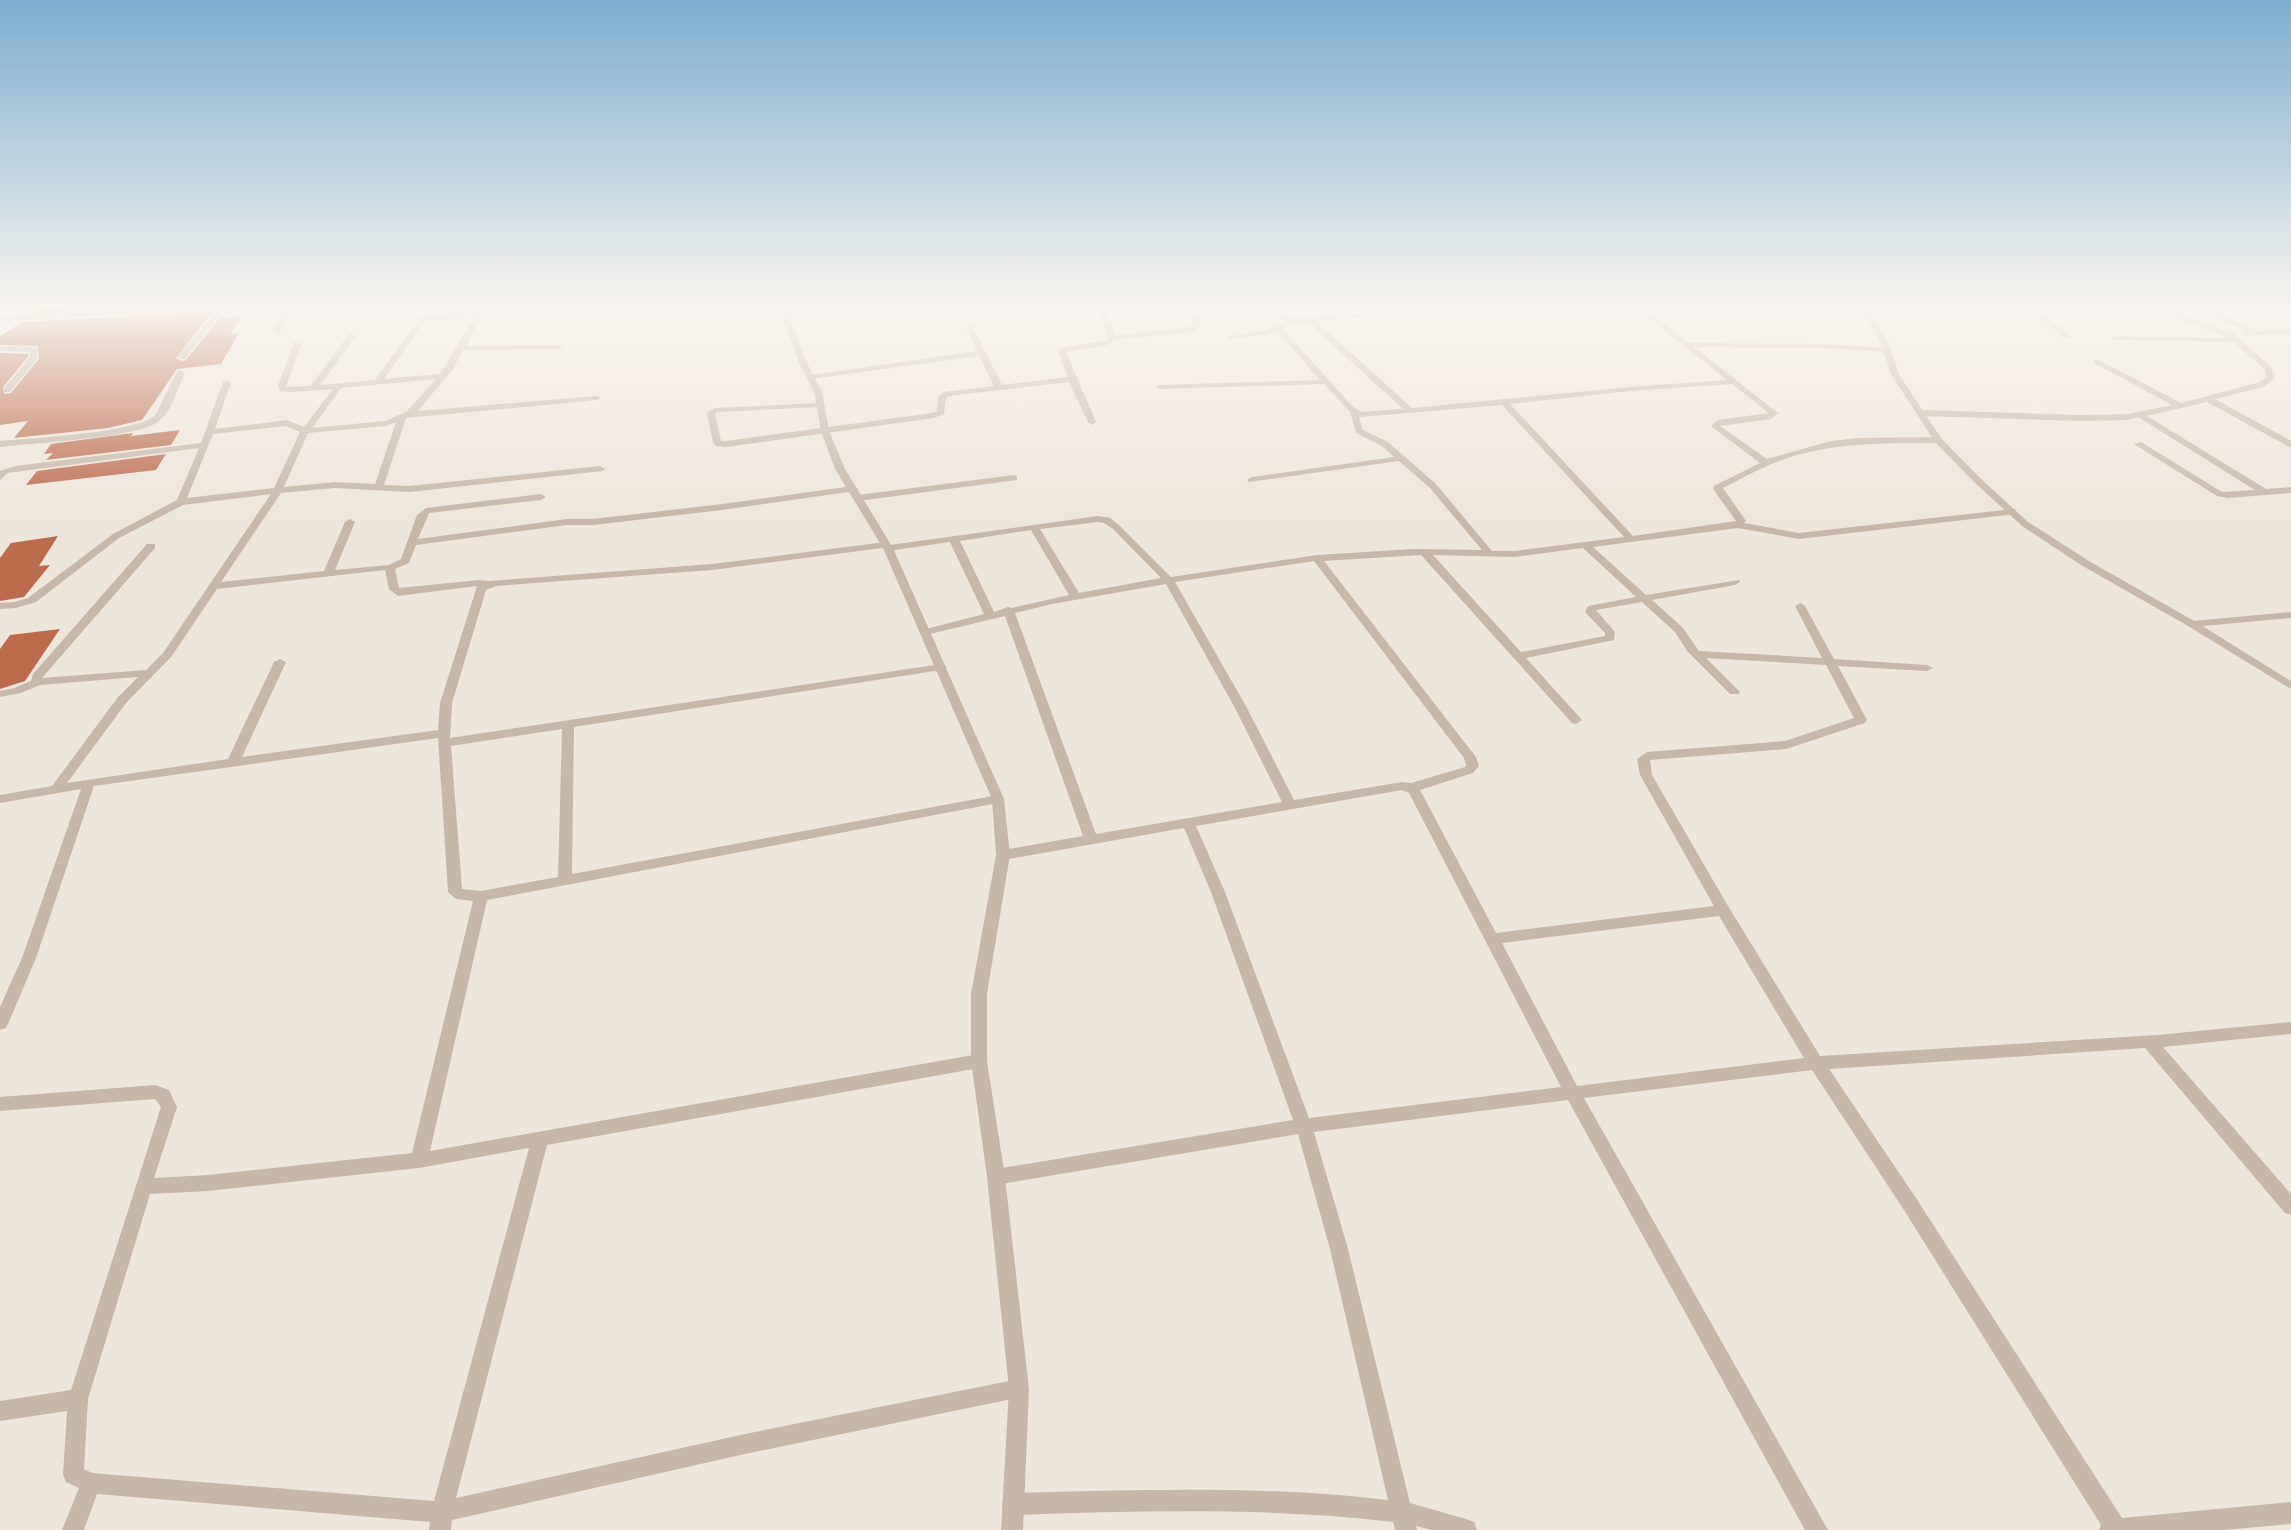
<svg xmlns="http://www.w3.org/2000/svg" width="2291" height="1530" font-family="'Open Sans',sans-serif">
<rect width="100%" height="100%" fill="#efe6db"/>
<g fill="#bc6c4c">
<polygon points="51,304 182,304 38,313"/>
<polygon points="212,312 176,358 181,361 186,360 220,318 243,316 230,334 239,333 221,364 177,369 142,420 108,428 14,438 28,421 0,425 0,353 29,354 27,358 3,387 4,394 11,393 39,359 38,346 0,345 0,336 23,322"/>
<polygon points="180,430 171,445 46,460 53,453 44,454 51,444 133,433 131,436"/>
<polygon points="166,454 156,470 26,485 37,471"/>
<polygon points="58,536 39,566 50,565 24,597 0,601 0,558 11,543"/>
<polygon points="60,629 25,681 0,689 0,649 10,635"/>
</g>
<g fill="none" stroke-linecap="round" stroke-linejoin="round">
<g fill="#c6b7a8" fill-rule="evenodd">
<polygon points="222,304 229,304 185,359 182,359 178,357 179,355 217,310 0,321 0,317"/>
<polygon points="287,304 294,304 280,333 274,333 273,331"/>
<polygon points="358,304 365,304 358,311 354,309"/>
<path d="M430 304H437L429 316 565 304 547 310 483 316 466 346 559 345 563 347 559 349 463 350 453 369 418 411 597 396 601 398 597 400 406 418 384 485 410 486 600 466 605 469 603 471 410 492 335 488 281 493 221 582 324 571 345 522 350 519 355 522 335 570 389 565 401 559 417 515 426 508 541 494 546 497 541 500 429 513 418 539 567 519H593L722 504 853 486 858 489 856 491 722 510 593 525H567L416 545 409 563 395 569 399 588 479 580 489 581 712 564 885 542 890 545 1098 516 1110 518 1119 525 1171 577 1317 555 1414 549 1482 550 1430 488 1399 461 1249 482 1247 480 1252 477 1394 457 1382 446 1356 433 1350 412 1324 384 1159 389 1155 387 1159 385 1320 380 1277 331 1267 334 1229 339 1225 337 1266 330 1285 323 1289 325 1283 329 1352 406 1362 412 1403 409 1308 322C1291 323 1285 325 1274 311L1208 316 1201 318 1197 331 1115 340 1108 345 1066 352 1096 422 1092 425 1088 422 1069 382 949 396 946 398 944 414 934 418 726 447 716 446 713 442 707 413 715 408 821 403 825 405 821 407 717 412 715 414 721 441H726L932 413 937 411 938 397 944 392 994 386 979 356 811 379 807 377 811 375 977 351 965 327 969 325 973 327 1002 385 1068 377 1058 352 1060 348 1106 341 1109 338 1095 304H1102L1116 335 1191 327 1194 317 1198 315 1191 304H1198L1204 313 1271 307 1269 304H1276L1287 317 1291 319 1323 316 1313 304H1320L1331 316 1484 304H1532L1316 321 1412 408 1630 387 1727 380 1631 304H1639L1689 343 1821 344 1890 348V352H1887L1821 348 1694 347 1778 413 1771 419 1720 426 1767 459 1831 441 1857 438 1938 437 1942 440 1938 443C1884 443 1830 442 1779 461 1760 468 1741 479 1723 488L1746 521 1744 523 1799 533 2013 509 2016 510V514L1799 539 1738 528 1593 547 1646 595 1739 580 1740 582 1735 585 1652 600 1683 628 1699 651 1822 658 1795 606 1800 603 1805 606 1834 659 1927 665 1933 668 1927 671 1838 666 1867 720 1865 723 1786 749 1650 760 1652 775 1728 906 1820 1056 2157 1035 2291 1022V1034L2163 1047 2291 1194V1215L2285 1213 2145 1048 1829 1069 1916 1198 2122 1518 2291 1502V1524L2224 1530H2099L2101 1525 1904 1210 1812 1070 1584 1098 1828 1530H1805L1568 1100 1314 1132 1348 1249 1410 1503 1466 1519 1474 1522 1477 1530H1431L1416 1526 1417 1530H1395L1393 1522C1267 1507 1140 1511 1013 1515L1005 1512 1002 1504 1005 1496 1013 1493C1138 1490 1263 1485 1388 1500L1330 1249 1298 1134 996 1185 990 1182 987 1177 990 1172 996 1169 1293 1120 1211 892 1184 828 1003 860 998 858 996 855 998 852 1003 850 1083 836 1005 616 926 635 921 632 922 630 984 614 950 542 888 551 883 548 712 570 496 586 486 590 452 703 450 738 941 664 947 667 941 670 574 727 572 874 998 795 1004 799 998 803 487 900 430 1151 979 1054 985 1056 987 1061 985 1066 979 1068 547 1145 456 1498 745 1434 1019 1379 1026 1382 1029 1389 1026 1396 745 1454 452 1520 451 1530H429L430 1522 97 1494 84 1530H62L79 1488 66 1482 63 1475 67 1411 0 1421V1401L71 1390 161 1107 155 1099 0 1111V1097L155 1085 169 1090 177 1107 154 1178 208 1175 412 1153 473 901 456 899 448 892 438 738 94 786 36 958 8 1024 6 1028 0 1030V1007L22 958 81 789 0 803V795L52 786 118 697 138 677 40 685 21 693 0 697V691L14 688 31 681 33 674 147 544H155V548L42 678 146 670 163 653 271 494 183 505 119 538 36 602 16 608 0 609V603L15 602 28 598 113 534 177 500 199 448 15 472 8 473 0 480V471L15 466 201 443 223 382 227 380 231 382 215 429 287 420 304 427 333 389 291 392 280 391 278 386 294 342 301 344 286 387 311 386 349 334H352L356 336 320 385 375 380ZM475 317 440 374 384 379 425 321ZM436 379 406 412 385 421 312 428 341 388ZM1732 384 1769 413 1718 420 1711 426 1760 463 1714 486 1713 489 1736 521 1633 536 1510 404 1630 391ZM1502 405 1624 537 1514 551H1492L1436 484 1388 442 1363 430 1359 417ZM396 422 375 484 335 482 284 487 308 433 386 426ZM286 426 300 432 274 488 187 498 213 434ZM1098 522 1104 523 1113 529 1161 578 1079 593 1040 529ZM1031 530 1069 595 1012 608 1008 607 994 612 960 541ZM1583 548 1636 597 1588 606 1585 612 1605 633V636L1521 652 1433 555 1514 557ZM1421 555 1572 723 1576 724 1582 720 1526 658 1614 640 1615 632 1596 610 1642 602 1675 632 1687 651 1730 694H1738L1740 692 1706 658 1826 665 1854 718 1785 741 1647 752 1637 759 1640 775 1714 906 1496 933 1420 790 1473 773 1479 766 1476 757 1324 561ZM1314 561 1464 758 1466 765 1465 767 1411 783 1402 782 1294 800 1247 708 1175 582ZM385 570 389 589 398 596 477 586 440 703 438 730 242 757 286 662 280 659 274 662 228 759 67 783 126 703 171 657 217 589ZM1166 584 1235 708 1282 802 1096 834 1015 613 1052 604ZM562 729 558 877 481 891 462 889 451 746ZM1402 790 1409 793 1561 1087 1309 1118 1225 892 1196 826ZM1719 916 1804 1058 1577 1086 1502 943ZM529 1148 434 1501 92 1473 84 1469 88 1399 150 1194 208 1191 419 1168Z"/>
<polygon points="827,304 845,304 783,316 779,314"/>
<polygon points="2021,304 2029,304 2073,337 2066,339"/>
<polygon points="2142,304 2153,304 2233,333 2271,367 2275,375 2274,379 2263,387 2215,399 2291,441 2291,448 2207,402 2147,416 2266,489 2291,487 2291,493 2228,498 2217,496 2134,444 2141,442 2222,492 2255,490 2138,417 2128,420 2081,421 1920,416 1916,413 1920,410 2081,415 2128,414 2172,405 2094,363 2094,359 2097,359 2181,403 2257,383 2266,378 2265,370 2234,342 2113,340 2112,338 2116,336 2229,338"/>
<polygon points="2189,304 2199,304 2258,331 2291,329 2291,333 2244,336 2244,332 2247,332"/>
<polygon points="19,346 38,348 37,359 10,392 4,392 4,388 29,359 31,352 0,351 0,347"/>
<path d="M178 370 185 372C178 387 172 412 158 422 137 438 31 443 0 447V441C28 438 142 433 156 414Z"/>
<polygon points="1014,475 1017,476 1017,480 858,501 853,498 858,495"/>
<polygon points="2291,612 2291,618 2192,627 2187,624 2192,621"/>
</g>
<g fill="#c6b7a8" fill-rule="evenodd">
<polygon points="777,304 784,304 808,365 822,392 829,431 845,469 893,548 1004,799 1010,855 987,994 987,1061 1005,1177 1029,1389 1023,1530 1001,1530 1009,1389 987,1177 971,1061 971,994 996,855 992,799 883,548 835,469 821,431 814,392 800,365"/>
<polygon points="1860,304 1867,304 1888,342 1900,376 1941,438 1979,477 2028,522 2089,561 2196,622 2291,681 2291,689 2188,626 2081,565 2022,526 1973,481 1935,442 1892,376 1880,342"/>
</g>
</g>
<linearGradient id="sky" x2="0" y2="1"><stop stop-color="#7daecf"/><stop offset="0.59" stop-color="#f8f4ef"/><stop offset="1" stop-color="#f8f4ef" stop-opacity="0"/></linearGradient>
<rect width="2291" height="519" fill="url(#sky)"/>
</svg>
